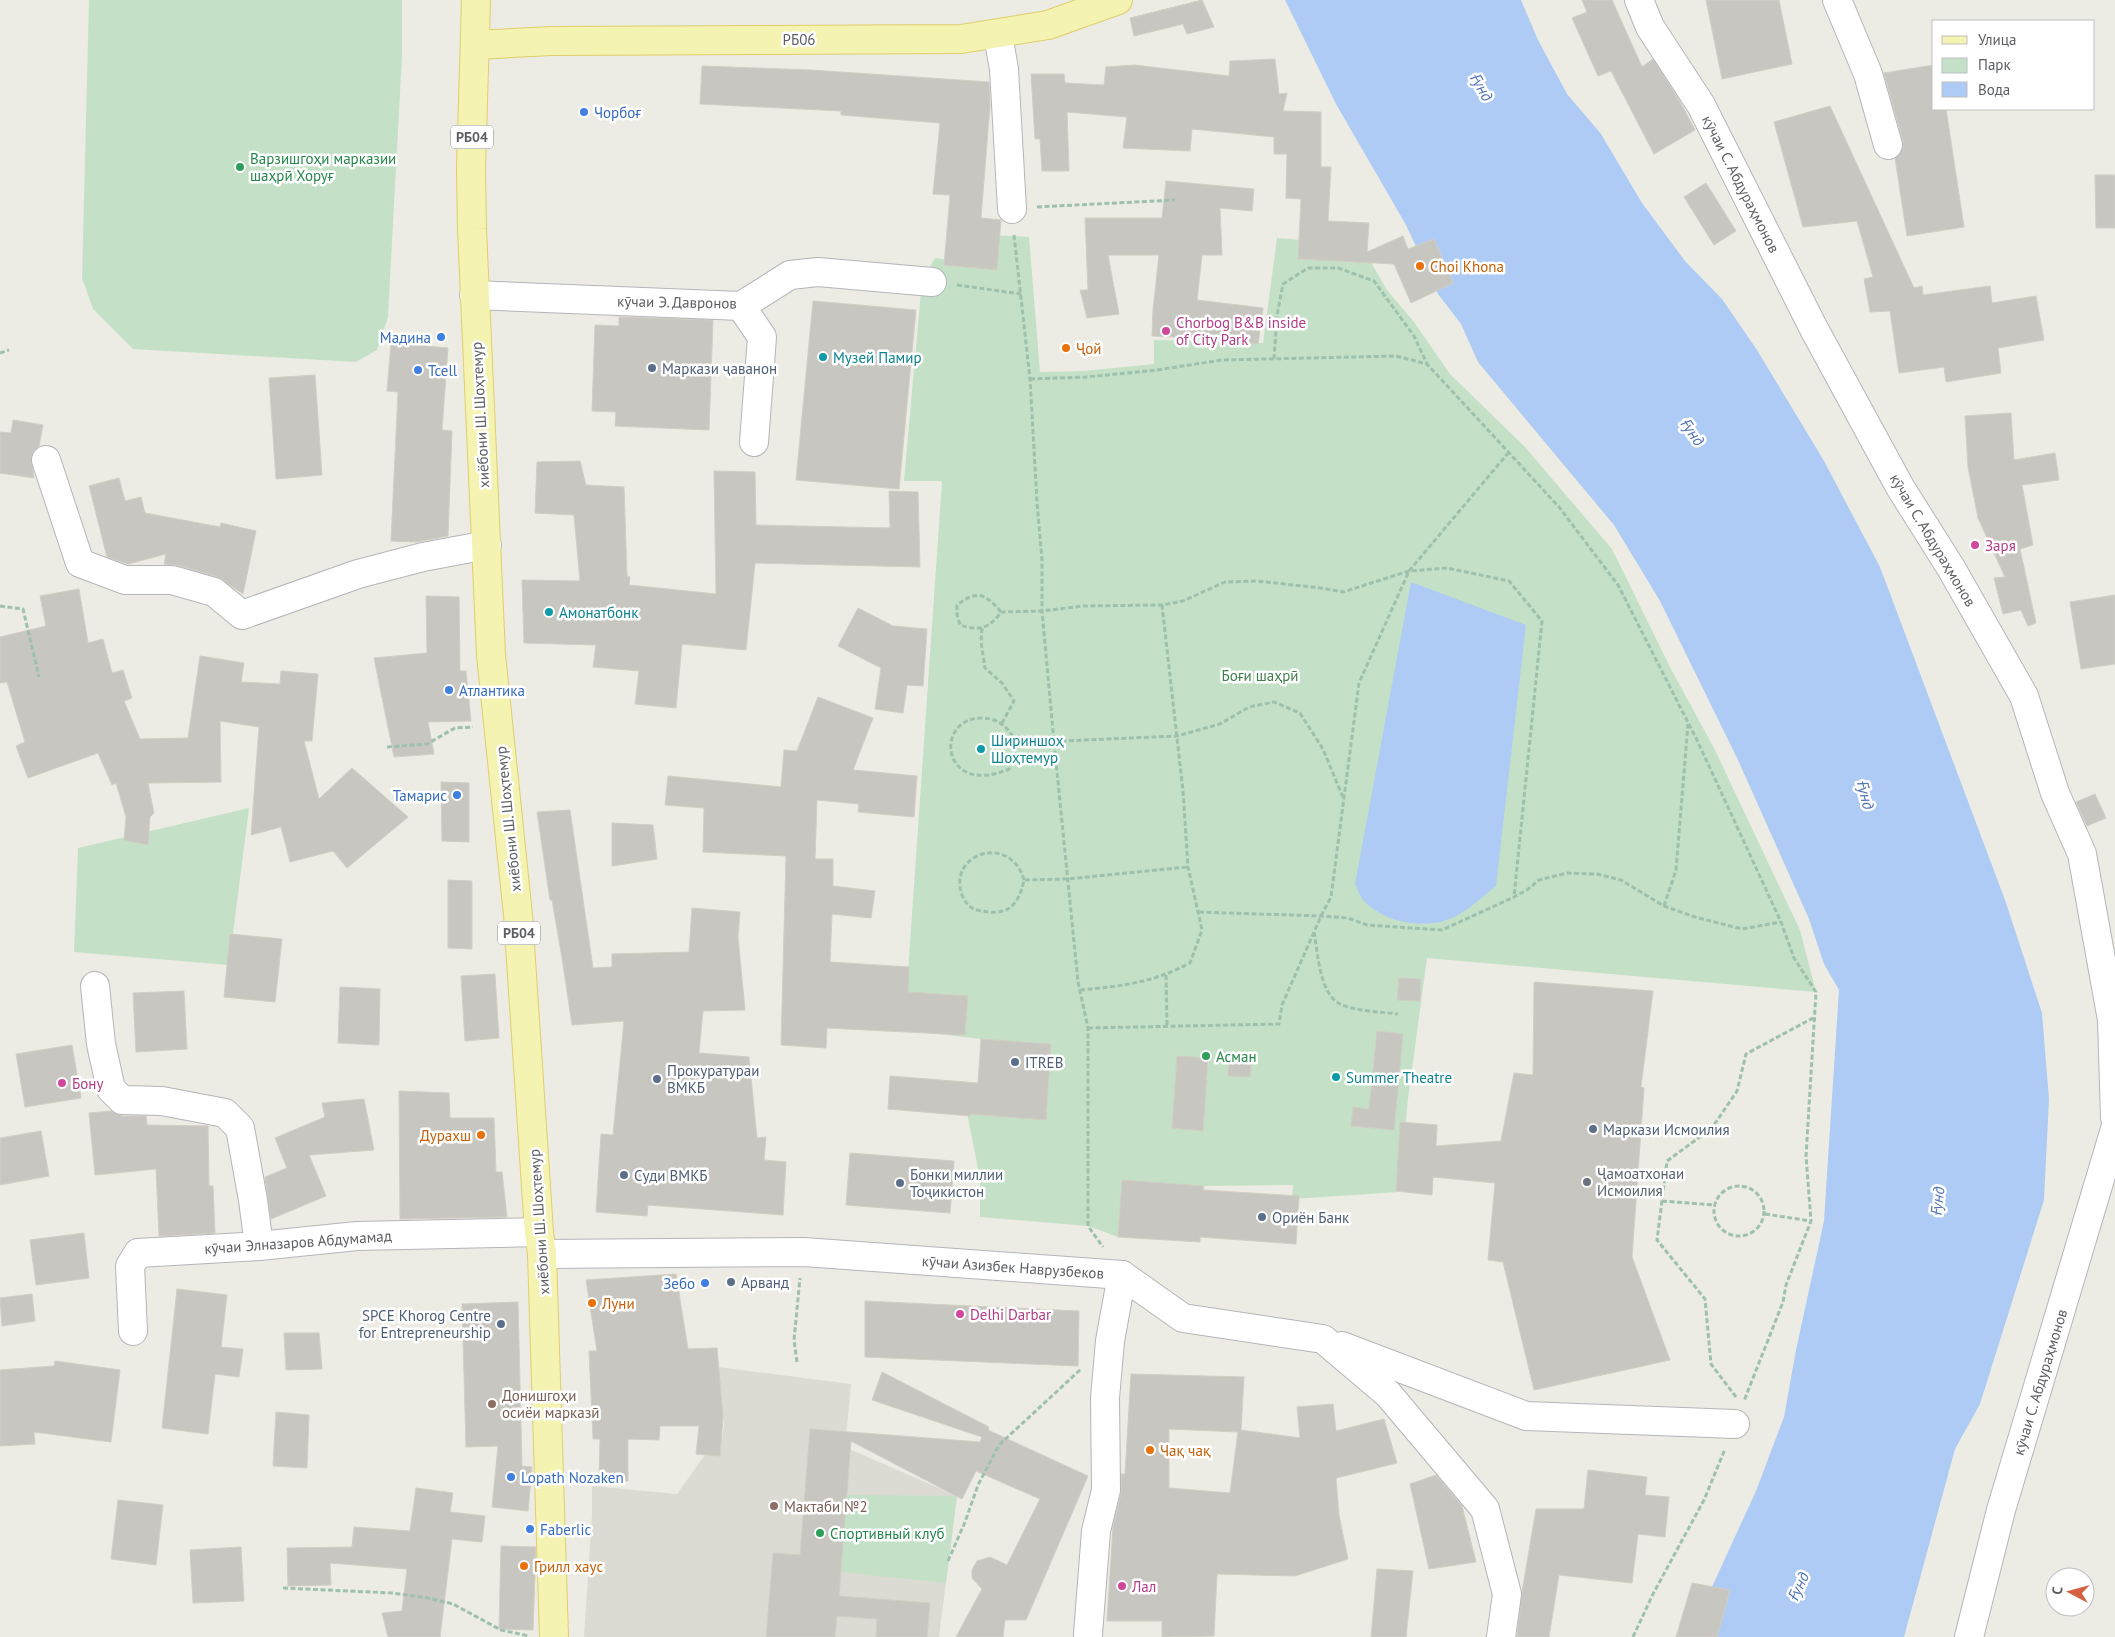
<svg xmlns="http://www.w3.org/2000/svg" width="2115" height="1637" font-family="'PT Sans',sans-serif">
<rect width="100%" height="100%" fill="#edece4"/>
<polygon fill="#dcdbd3" points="718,1367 851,1384 845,1447 957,1496 939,1637 584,1637 592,1515 592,1486 677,1494 709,1449 720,1455 724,1425"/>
<g fill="#c4e1c8">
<polygon points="89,0 402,0 402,56 388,317 377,350 356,362 133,349 93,309 82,278"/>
<polygon points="992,235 1029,237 1040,372 1084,371 1154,364 1154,340 1263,343 1277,238 1361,245 1387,290 1414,322 1450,374 1525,447 1612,549 1671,669 1714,748 1800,930 1816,992 1427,958 1408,1099 1399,1192 1292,1199 1293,1185 1204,1186 1122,1180 1118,1237 1088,1226 980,1217 980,1179 967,1113 976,1114 981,1039 904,1030 942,481 904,481 922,280 935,258 989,265"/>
<polygon points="249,808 229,965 74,952 78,848"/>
<polygon points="846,1495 957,1496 946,1583 840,1572"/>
</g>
<g fill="#adcbf4">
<polygon points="1285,0 1521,0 1538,40 1567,94 1601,134 1642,203 1685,261 1722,299 1757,350 1824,461 1880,567 2005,900 2042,1013 2049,1099 2044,1200 1980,1404 1955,1449 1904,1637 1689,1637 1756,1491 1784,1417 1796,1350 1824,1221 1839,990 1824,964 1809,919 1738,760 1660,601 1614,525 1478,362 1461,324 1438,294 1406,225 1336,104"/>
<path d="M1411 582 1526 625 1496 886C1482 897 1468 911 1452 918 1425 930 1385 923 1364 901 1360 897 1358 889 1355 884Z"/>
</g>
<g fill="#c8c6c1" stroke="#d1cec3" fill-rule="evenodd">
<polygon points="1202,0 1214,27 1187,34 1183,24 1134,36 1130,18"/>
<polygon points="1582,0 1612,0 1642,67 1653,59 1679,100 1695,130 1654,154 1611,71 1598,76 1572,18 1587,12"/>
<polygon points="1706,0 1779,0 1792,64 1722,79"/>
<polygon points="1275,59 1279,94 1287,93 1283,111 1321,112 1321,167 1331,167 1328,221 1369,223 1367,252 1403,236 1408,249 1434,239 1453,283 1411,303 1394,264 1298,259 1301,199 1286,198 1287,154 1274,154 1274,137 1192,129 1190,151 1123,148 1127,117 1067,112 1069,171 1042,171 1040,139 1035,139 1031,74 1064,74 1065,83 1104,85 1106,67 1134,65 1229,76 1230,61"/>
<polygon points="1934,65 1934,109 1946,109 1964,227 1907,236 1895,158 1903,149 1903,141 1884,73"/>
<polygon points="702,66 811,70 989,82 990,105 981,218 1001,220 997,270 944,265 950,195 933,194 940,123 841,115 841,111 700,104"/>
<polygon points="1830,106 1914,288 1922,286 1923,295 1990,286 1992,303 2036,296 2044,340 1998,348 2001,373 1946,382 1944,367 1899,373 1890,311 1870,312 1864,279 1873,277 1857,221 1803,227 1774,122"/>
<polygon points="2095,175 2115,175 2115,228 2096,228"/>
<polygon points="1166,181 1254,189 1252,211 1220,208 1222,255 1202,255 1197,300 1263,308 1258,344 1194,336 1194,338 1152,336 1153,310 1159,255 1108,255 1119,314 1087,318 1080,290 1088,290 1085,218 1162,218"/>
<polygon points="1706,183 1736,231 1714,245 1684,197"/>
<polygon points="813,301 916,310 899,489 796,480"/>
<polygon points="619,317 713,320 709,430 615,426 616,412 592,411 595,325 619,326"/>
<polygon points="391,343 448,348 442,430 452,431 448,536 417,542 391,541 398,392 387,391"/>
<polygon points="315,375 322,475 276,479 269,378"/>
<polygon points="2011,413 2014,460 2055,453 2059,480 2022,485 2033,545 2020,549 2036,623 2028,626 2021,610 2003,614 1994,578 2005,577 1978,518 1968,467 1965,416"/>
<polygon points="13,420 43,425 39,446 34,450 31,457 34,478 0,473 0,432 11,433"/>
<polygon points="580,461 586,485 624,487 627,576 630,577 629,585 716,594 714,471 755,472 756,525 890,528 889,491 918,492 920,567 755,563 746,650 682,644 676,708 635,704 639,671 593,667 596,645 524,643 522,580 580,581 574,515 535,513 537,462"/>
<polygon points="119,478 125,501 141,497 145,513 220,527 221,523 256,531 243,594 218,577 176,565 164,564 166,554 128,564 107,557 89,486"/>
<polygon points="79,589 88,643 103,639 112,673 123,670 132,698 124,701 140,739 188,738 200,656 244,663 241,682 280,684 281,671 318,674 312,741 304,741 319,799 352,768 408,817 347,868 333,851 290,862 281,827 251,835 259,727 220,721 221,782 148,783 154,813 150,817 148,845 124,840 126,817 116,783 112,785 98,753 28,778 16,746 25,742 7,682 0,683 0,637 46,626 40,596"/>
<polygon points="2115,595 2115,664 2081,669 2070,602"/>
<polygon points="426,596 459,597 460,671 466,671 471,721 428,722 434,754 394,757 374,658 427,653"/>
<polygon points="858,608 893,626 927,629 923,686 907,685 903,713 875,709 881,668 838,646"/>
<polygon points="818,697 873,718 853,770 917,776 914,817 858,812 859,804 817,800 815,859 833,859 833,886 875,891 871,918 832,914 830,962 909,967 908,992 968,996 965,1035 827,1028 826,1048 781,1045 786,856 703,852 704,808 665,805 668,776 781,787 784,750 797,751"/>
<polygon points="441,782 469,783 469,842 442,841"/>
<polygon points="2095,794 2106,818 2087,826 2076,802"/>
<polygon points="570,810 593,968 612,967 612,954 689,952 692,908 740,912 738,937 745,1010 703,1011 699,1053 749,1057 757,1138 766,1137 764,1160 786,1162 783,1215 648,1205 647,1216 596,1212 601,1134 613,1135 624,1021 572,1025 562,958 552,900 550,900 537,812"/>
<polygon points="612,823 653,825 657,859 612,866"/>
<polygon points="448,880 472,881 472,949 448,948"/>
<polygon points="230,934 282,939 275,1002 224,997"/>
<polygon points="495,974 499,1038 465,1041 461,976"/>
<polygon points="1399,978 1421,979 1420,1001 1397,1000"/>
<polygon points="1534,982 1653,991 1641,1087 1644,1088 1632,1257 1670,1360 1534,1390 1503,1262 1488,1260 1495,1183 1433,1177 1432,1195 1396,1191 1400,1122 1437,1125 1436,1146 1501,1141 1514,1073 1533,1075"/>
<polygon points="340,987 380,989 379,1045 338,1043"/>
<polygon points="184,991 187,1049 136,1052 133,993"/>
<polygon points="1377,1031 1403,1034 1394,1130 1351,1126 1353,1107 1369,1109"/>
<polygon points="981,1039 1051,1044 1046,1120 970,1114 970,1116 888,1109 890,1076 978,1083"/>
<polygon points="72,1045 81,1098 25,1107 16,1054"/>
<polygon points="1229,1053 1252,1054 1250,1077 1228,1076"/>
<polygon points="1177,1056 1208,1058 1203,1131 1172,1128"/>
<polygon points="399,1091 449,1093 450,1118 494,1118 496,1172 502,1172 507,1217 400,1219"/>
<polygon points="364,1099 374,1150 309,1155 326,1196 271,1219 265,1177 287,1168 275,1138 325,1117 322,1103"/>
<polygon points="111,1111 122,1116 146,1116 147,1125 208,1126 209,1186 213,1186 215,1233 159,1236 156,1169 95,1175 89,1113"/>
<polygon points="41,1131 49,1176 0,1185 0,1138"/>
<polygon points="850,1153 954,1161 950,1213 846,1205"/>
<polygon points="1122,1180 1204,1186 1203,1190 1299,1196 1296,1244 1200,1237 1200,1242 1118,1237"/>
<polygon points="84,1233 89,1278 36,1285 30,1240"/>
<polygon points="676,1274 688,1349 717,1348 723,1417 720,1456 696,1454 699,1426 660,1426 659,1440 628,1439 628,1481 599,1480 600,1439 593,1439 589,1351 597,1351 586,1280"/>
<polygon points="177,1289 227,1295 221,1347 243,1349 239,1377 215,1374 208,1434 162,1428"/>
<polygon points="32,1294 35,1321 2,1326 0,1298"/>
<polygon points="865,1301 1079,1311 1078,1366 865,1357"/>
<polygon points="518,1302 522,1466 532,1467 528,1511 492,1507 498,1446 466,1447 462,1304"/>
<polygon points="284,1333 319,1333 322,1369 286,1370"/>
<polygon points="55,1361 120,1370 111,1442 34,1432 35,1444 0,1446 0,1370 54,1366"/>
<polygon points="882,1372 989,1427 988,1430 1088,1476 1026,1620 1005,1620 1003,1637 956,1637 982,1589 972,1578 972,1570 977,1561 990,1557 1007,1565 1040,1499 976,1471 962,1499 851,1441 839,1596 930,1603 927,1637 876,1637 877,1619 837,1616 835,1637 766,1637 773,1553 800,1555 810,1429 980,1442 982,1437 872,1400"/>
<path d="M1131 1374 1244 1377 1241 1430 1300 1438 1297 1407 1333 1404 1336 1431 1384 1419 1397 1463 1336 1478 1339 1515 1348 1559 1295 1576 1217 1574 1214 1636 1162 1637V1621H1107L1113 1527 1121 1493V1474H1125ZM1169 1429 1238 1432 1230 1493 1169 1488Z"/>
<polygon points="276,1412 309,1415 307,1468 273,1466"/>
<polygon points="1588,1470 1647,1477 1645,1495 1669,1497 1665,1537 1638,1534 1632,1583 1559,1575 1549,1637 1517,1637 1522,1592 1536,1509 1584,1509"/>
<polygon points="1436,1475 1462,1506 1476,1562 1429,1569 1410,1484"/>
<polygon points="416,1488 453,1493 450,1512 485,1516 482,1542 452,1539 440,1637 388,1637 382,1613 402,1611 407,1569 330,1563 331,1585 288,1586 287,1548 352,1547 354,1527 410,1531"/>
<polygon points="118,1500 163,1505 156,1565 111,1559"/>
<polygon points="501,1546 536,1547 533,1630 499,1629"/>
<polygon points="241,1547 244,1601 193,1603 190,1550"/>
<polygon points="1377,1569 1413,1571 1406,1637 1371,1637"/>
<polygon points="1692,1583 1730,1590 1717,1637 1676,1637"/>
</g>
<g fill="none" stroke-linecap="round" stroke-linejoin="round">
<defs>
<g id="minor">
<polyline points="1639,0 1650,27 1701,105 1814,329 1900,487 1951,568 2024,696 2055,793 2082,854 2112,1020 2115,1118"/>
<polyline points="1837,0 1868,74 1888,145"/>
<polyline points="998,35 1004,69 1012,209"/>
<polyline points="474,295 741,306 790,275 818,272 932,282"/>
<polyline points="741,306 762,337 754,442"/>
<polyline points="46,460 80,563 125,580 172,580 214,592 242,615 358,574 423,557 487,545"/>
<polyline points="95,986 101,1044 111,1089 122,1100 162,1101 225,1113 240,1128 253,1200 259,1246"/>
<polyline points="542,1254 804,1252 1122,1275"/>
<polyline points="1122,1275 1183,1318 1323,1339 1388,1394 1485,1509 1507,1594 1501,1637"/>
<polyline points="133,1331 130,1266 138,1253 259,1246 357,1236 539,1232"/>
<polyline points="1342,1346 1526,1416 1735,1424"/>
<polyline points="1088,1634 1096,1531 1106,1490 1105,1398 1110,1341 1122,1275"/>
<polyline points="1969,1637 2001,1510 2115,1129"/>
</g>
<g id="major">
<polyline points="476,0 471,169 472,229 491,655 518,915 539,1232 542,1254 554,1637"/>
<polyline points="475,45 551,41 961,39 1048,25 1118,0"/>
</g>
</defs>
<use href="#minor" stroke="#b4b5ba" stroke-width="30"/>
<use href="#major" stroke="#dfce6b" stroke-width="30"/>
<g stroke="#9ec1ad" stroke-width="3" stroke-dasharray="5 2.5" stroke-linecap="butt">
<polyline points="1037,207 1175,200"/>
<polyline points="1014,235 1030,379 1037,502 1042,560 1042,611 1054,742 1078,982 1088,1028 1088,1226 1103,1247"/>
<polyline points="957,285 1021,294"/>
<polyline points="0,353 9,350"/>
<polyline points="1274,359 1277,315 1283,284 1308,268 1338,268 1374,281 1414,336 1427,364"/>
<polyline points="1030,379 1086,377 1157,370 1222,360 1396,356 1427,364 1559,507 1618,585 1697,740 1781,922 1794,958 1816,992 1806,1156 1811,1221 1786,1285 1783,1302 1744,1401"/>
<polyline points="0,606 23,609 39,677"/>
<path d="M1001 612C985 593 977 590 957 605V614L960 625C979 631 989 629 1001 612L1042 611 1083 606 1162 605 1183 601 1225 582 1257 581 1321 588 1343 592 1409 571 1447 568 1509 581 1542 621 1514 897"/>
<polyline points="982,628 981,642 985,668 1002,683 1014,701 1002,723"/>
<path d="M1017 743C1008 728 1000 718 981 718 933 719 942 798 1009 769L1014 757 1017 743 1177 736 1220 724 1249 707 1274 702 1300 713 1323 749 1344 800"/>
<polyline points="387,747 427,744 455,728 473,727"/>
<path d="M1024 880C1011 833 947 853 962 895 965 902 969 908 977 910 1006 917 1018 908 1024 880L1067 879 1188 867"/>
<polyline points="1664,906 1676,870 1688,724"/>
<polyline points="1199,912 1321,916 1348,918 1367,925 1442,930 1514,897 1527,890 1539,880 1567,873 1597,874 1621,880 1664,906 1695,917 1742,929 1781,922"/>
<path d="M1314 932C1318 953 1319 993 1340 1004 1353 1011 1383 1012 1398 1014"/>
<polyline points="1166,975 1167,1025"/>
<path d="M1080 990C1122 986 1152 983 1190 963L1202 930 1188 867 1183 791 1162 605"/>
<polyline points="1088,1028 1279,1024 1282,1005 1321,916 1331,897 1359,683 1409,571 1509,452"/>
<circle cx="1739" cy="1211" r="25"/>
<polyline points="1662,1201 1714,1205"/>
<polyline points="1765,1214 1811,1221"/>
<polyline points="797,1362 794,1340 800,1278"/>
<polyline points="1736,1397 1711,1364 1705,1299 1657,1240 1667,1161 1712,1128 1737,1091 1746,1054 1813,1018"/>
<polyline points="948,1561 965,1522 978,1485 999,1445 1081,1369"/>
<polyline points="283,1588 392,1593 428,1598 453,1604 501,1630 529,1636"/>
<polyline points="1633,1637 1653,1594 1704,1500 1725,1449"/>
</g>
<use href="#minor" stroke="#fff" stroke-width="28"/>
<use href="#major" stroke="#f5f3b1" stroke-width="28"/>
</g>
<g fill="#3f7fe0" stroke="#fff" stroke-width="2">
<circle cx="584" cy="112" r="5"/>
<circle cx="441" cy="337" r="5"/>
<circle cx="418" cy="370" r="5"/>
<circle cx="449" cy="690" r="5"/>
<circle cx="457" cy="795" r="5"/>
<circle cx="705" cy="1283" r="5"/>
<circle cx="511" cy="1477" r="5"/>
<circle cx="530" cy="1529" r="5"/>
</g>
<g fill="#2e9e5b" stroke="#fff" stroke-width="2">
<circle cx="240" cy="167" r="5"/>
<circle cx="1206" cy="1056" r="5"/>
<circle cx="820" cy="1533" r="5"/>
</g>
<g fill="#e8710a" stroke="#fff" stroke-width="2">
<circle cx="1420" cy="266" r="5"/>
<circle cx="1066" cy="348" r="5"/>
<circle cx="481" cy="1135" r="5"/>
<circle cx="592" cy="1303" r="5"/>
<circle cx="1150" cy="1450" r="5"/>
<circle cx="524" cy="1566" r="5"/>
</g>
<g fill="#d1479c" stroke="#fff" stroke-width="2">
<circle cx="1166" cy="331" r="5"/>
<circle cx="1975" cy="545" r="5"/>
<circle cx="62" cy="1083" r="5"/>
<circle cx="960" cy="1314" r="5"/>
<circle cx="1122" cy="1586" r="5"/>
</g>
<g fill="#0f9aa8" stroke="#fff" stroke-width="2">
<circle cx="823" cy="357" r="5"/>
<circle cx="549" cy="612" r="5"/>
<circle cx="981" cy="749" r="5"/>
<circle cx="1336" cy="1077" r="5"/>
</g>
<g fill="#5c6f8a" stroke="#fff" stroke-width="2">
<circle cx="652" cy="368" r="5"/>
<circle cx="1015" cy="1062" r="5"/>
<circle cx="657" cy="1079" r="5"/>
<circle cx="1593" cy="1129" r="5"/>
<circle cx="624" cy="1175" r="5"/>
<circle cx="900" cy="1183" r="5"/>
<circle cx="1262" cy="1217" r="5"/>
<circle cx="731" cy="1282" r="5"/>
<circle cx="501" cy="1324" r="5"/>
</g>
<circle fill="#6b7280" stroke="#fff" stroke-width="2" cx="1587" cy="1182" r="5"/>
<g fill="#8d6e63" stroke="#fff" stroke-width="2">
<circle cx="492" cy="1404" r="5"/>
<circle cx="774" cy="1506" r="5"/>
</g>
<g text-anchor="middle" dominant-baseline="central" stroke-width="5" stroke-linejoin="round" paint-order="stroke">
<g fill="#fff" stroke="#8d8e92" stroke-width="1">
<rect x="451" y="125.5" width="42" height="23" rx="4"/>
<rect x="498" y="921.5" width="42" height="23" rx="4"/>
</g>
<g font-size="14" font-weight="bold" fill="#5c5e63">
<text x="472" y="137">РБ04</text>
<text x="519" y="933">РБ04</text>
</g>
<g font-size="15" fill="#5c5e63" stroke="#fff">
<text x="799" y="39">РБ06</text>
<text transform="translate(1741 184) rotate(63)">кӯчаи С. Абдураҳмонов</text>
<text transform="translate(677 302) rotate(1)">кӯчаи Э. Давронов</text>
<text transform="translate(480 415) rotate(-93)">хиёбони Ш. Шоҳтемур</text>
<text transform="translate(1933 540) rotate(59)">кӯчаи С. Абдураҳмонов</text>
<text transform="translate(508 819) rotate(-96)">хиёбони Ш. Шоҳтемур</text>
<text transform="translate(539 1222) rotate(-94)">хиёбони Ш. Шоҳтемур</text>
<text transform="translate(298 1242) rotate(-4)">кӯчаи Элназаров Абдумамад</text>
<text transform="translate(1013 1267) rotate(4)">кӯчаи Азизбек Наврузбеков</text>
<text transform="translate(2040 1382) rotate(-73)">кӯчаи С. Абдураҳмонов</text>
</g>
<g font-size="15" fill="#366cbe" stroke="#fff" text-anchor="start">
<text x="594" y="112">Чорбоғ</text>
<text x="431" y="337" text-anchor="end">Мадина</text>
<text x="428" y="370">Tcell</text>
<text x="459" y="690">Атлантика</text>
<text x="447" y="795" text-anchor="end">Тамарис</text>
<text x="695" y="1283" text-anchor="end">Зебо</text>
<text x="521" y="1477">Lopath Nozaken</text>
<text x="540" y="1529">Faberlic</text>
</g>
<g font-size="15" fill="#27864d" stroke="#fff" text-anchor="start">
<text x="250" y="158">Варзишгоҳи марказии<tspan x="250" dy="17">шаҳрӣ Хоруғ</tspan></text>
<text x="1216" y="1056">Асман</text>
<text x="830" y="1533">Спортивный клуб</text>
</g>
<g font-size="15" fill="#c56008" stroke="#fff" text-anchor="start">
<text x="1430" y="266">Choi Khona</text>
<text x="1076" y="348">Ҷой</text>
<text x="471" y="1135" text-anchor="end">Дурахш</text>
<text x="602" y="1303">Луни</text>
<text x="1160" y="1450">Чақ чақ</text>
<text x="534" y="1566">Грилл хаус</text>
</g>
<g font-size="15" fill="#b23c85" stroke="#fff" text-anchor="start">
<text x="1176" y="322">Chorbog B&amp;B inside<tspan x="1176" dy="17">of City Park</tspan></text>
<text x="1985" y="545">Заря</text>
<text x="72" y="1083">Бону</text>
<text x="970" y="1314">Delhi Darbar</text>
<text x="1132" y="1586">Лал</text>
</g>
<g font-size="15" fill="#0d838f" stroke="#fff" text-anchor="start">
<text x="833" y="357">Музей Памир</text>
<text x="559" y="612">Амонатбонк</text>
<text x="991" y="740">Шириншоҳ<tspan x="991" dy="17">Шоҳтемур</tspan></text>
<text x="1346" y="1077">Summer Theatre</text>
</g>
<g font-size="15" fill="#4e5e75" stroke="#fff" text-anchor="start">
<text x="662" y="368">Маркази ҷаванон</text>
<text x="1025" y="1062">ITREB</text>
<text x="667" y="1070">Прокуратураи<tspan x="667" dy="17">ВМКБ</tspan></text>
<text x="1603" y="1129">Маркази Исмоилия</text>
<text x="910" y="1174">Бонки миллии<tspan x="910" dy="17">Тоҷикистон</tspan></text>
<text x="634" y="1175">Суди ВМКБ</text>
<text x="1272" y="1217">Ориён Банк</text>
<text x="741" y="1282">Арванд</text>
<text x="491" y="1315" text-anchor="end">SPCE Khorog Centre<tspan x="491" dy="17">for Entrepreneurship</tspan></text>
</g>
<g font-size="15" fill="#3f7e4b" stroke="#fff">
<text x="1260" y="675">Боғи шаҳрӣ</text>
</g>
<g font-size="15" fill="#5b616d" stroke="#fff" text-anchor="start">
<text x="1597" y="1173">Ҷамоатхонаи<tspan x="1597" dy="17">Исмоилия</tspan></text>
</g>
<g font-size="15" fill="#785e54" stroke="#fff" text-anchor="start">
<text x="502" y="1395">Донишгоҳи<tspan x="502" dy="17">осиёи марказӣ</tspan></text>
<text x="784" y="1506">Мактаби №2</text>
</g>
<g font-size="16" font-style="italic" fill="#5375b4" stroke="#fff">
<text transform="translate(1482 87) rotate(60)">Ғунд</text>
<text transform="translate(1693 432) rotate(55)">Ғунд</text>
<text transform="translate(1866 795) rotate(76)">Ғунд</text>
<text transform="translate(1937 1201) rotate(-84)">Ғунд</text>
<text transform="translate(1798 1586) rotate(-65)">Ғунд</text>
</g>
</g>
<rect x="1932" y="20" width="162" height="90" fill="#ffffff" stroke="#bebfc1"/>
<rect x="1942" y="36" width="25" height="8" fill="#f5f3b1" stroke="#bebfc1"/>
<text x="1978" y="45" font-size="15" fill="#5c5e63">Улица</text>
<rect x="1942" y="58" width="25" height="15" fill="#c4e1c8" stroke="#bebfc1"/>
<text x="1978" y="70" font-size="15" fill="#5c5e63">Парк</text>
<rect x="1942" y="82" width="25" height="15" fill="#adcbf4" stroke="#bebfc1"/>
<text x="1978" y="95" font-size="15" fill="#5c5e63">Вода</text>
<g transform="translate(2070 1592) rotate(276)"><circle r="24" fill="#ffffff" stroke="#bebfc1"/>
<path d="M0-4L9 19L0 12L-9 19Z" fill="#d36244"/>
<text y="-8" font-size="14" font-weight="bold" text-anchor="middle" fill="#5c5e63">С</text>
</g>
</svg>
